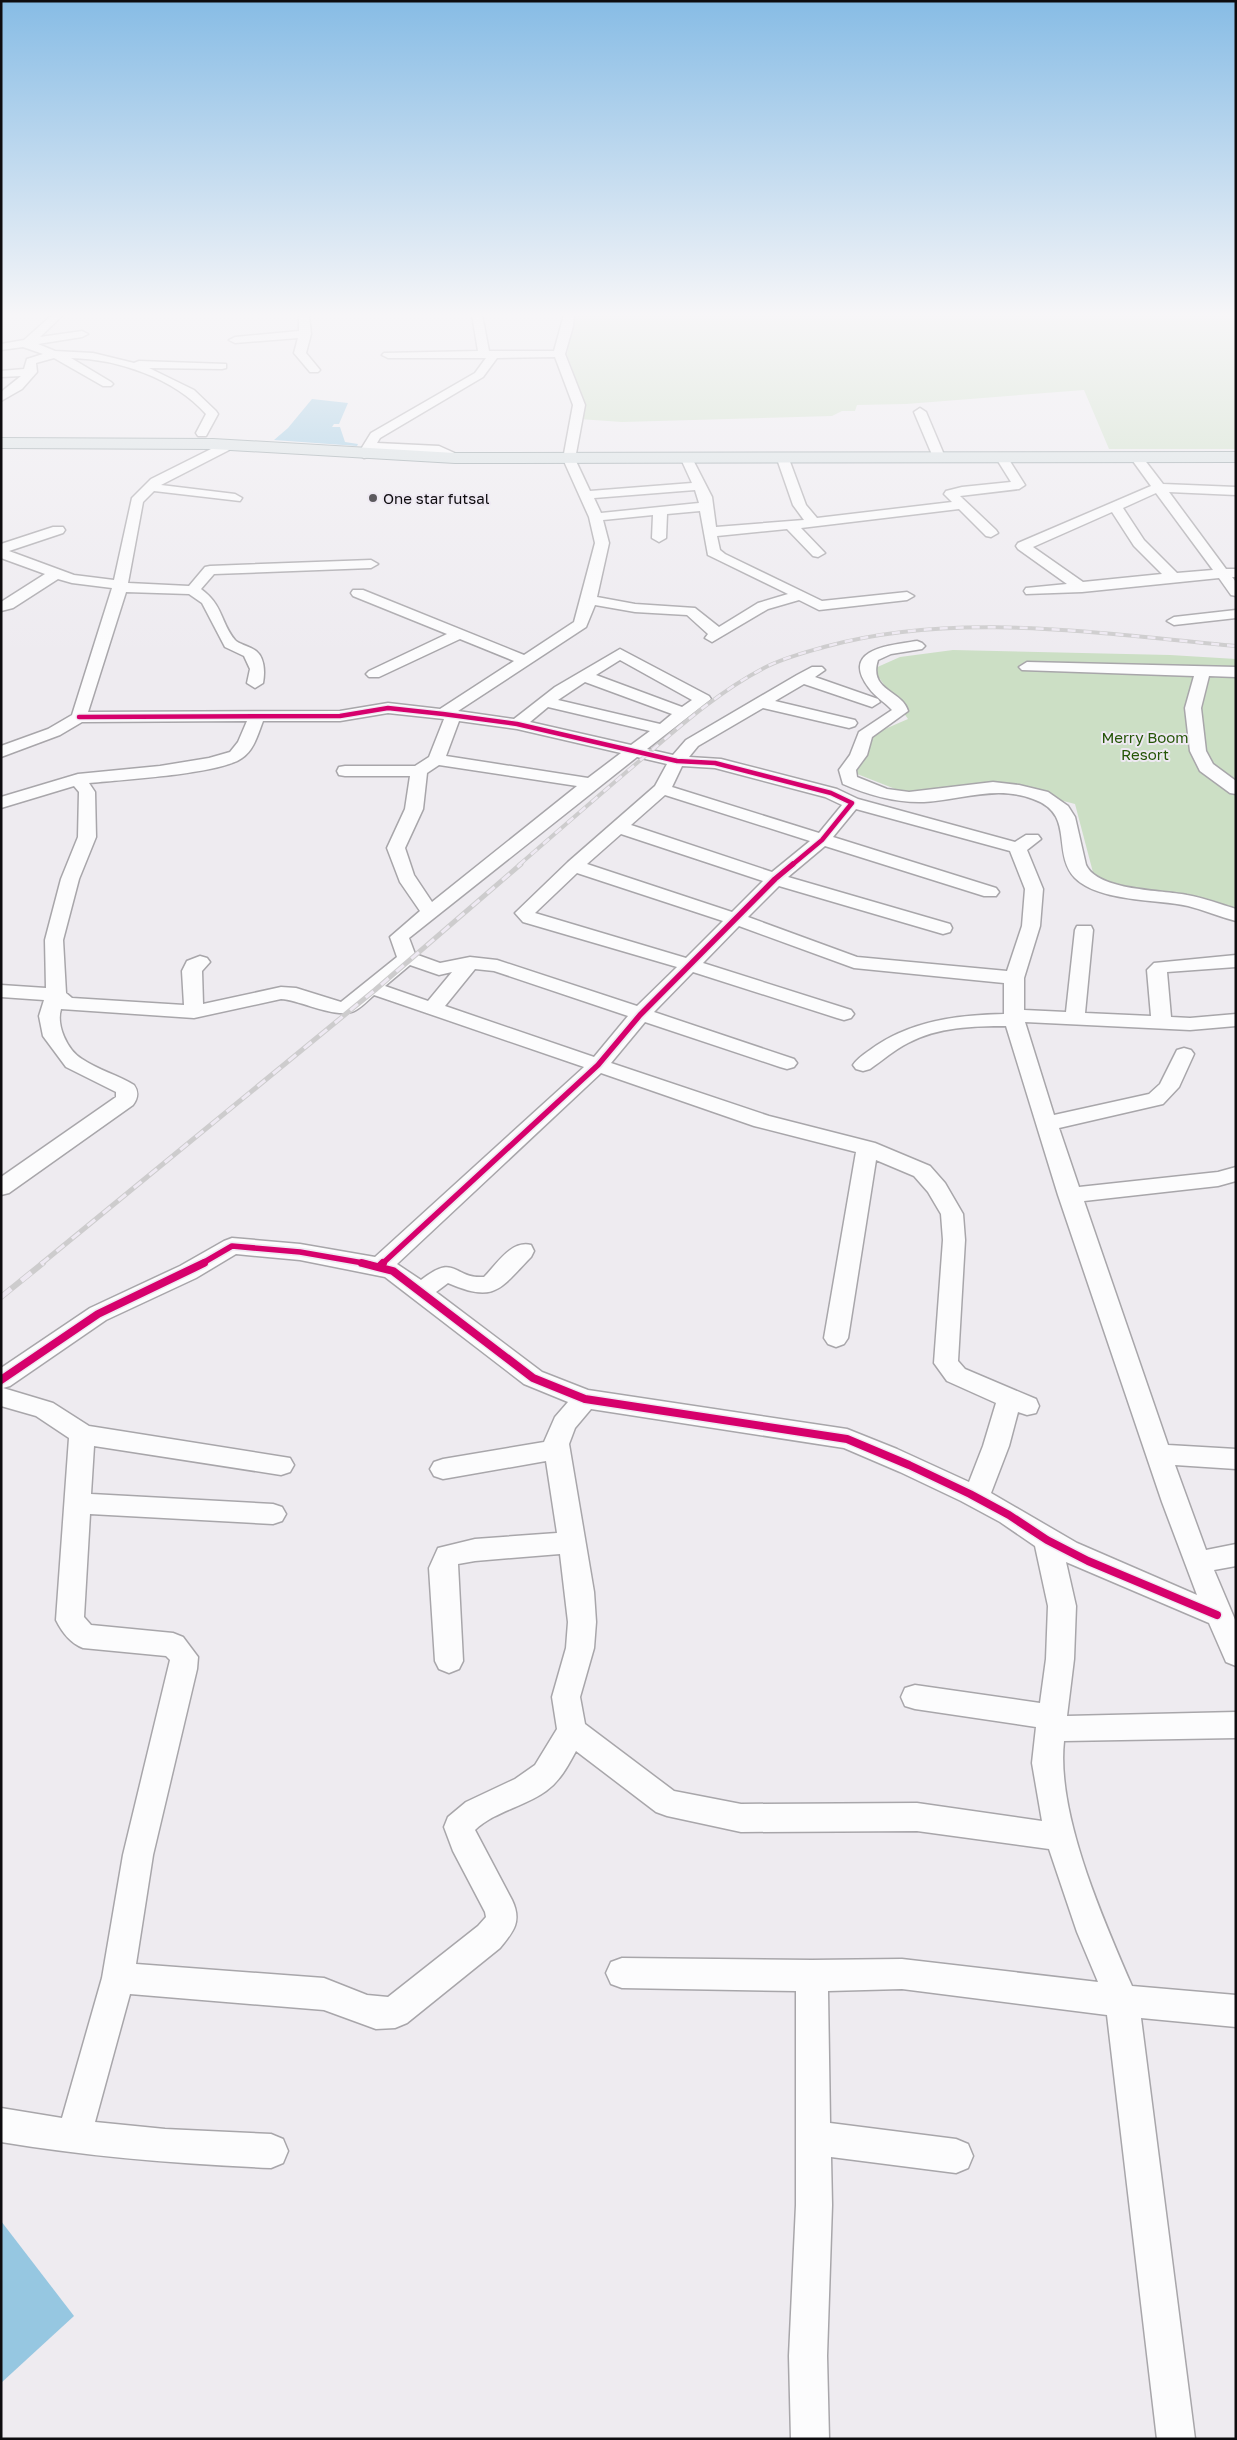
<svg xmlns="http://www.w3.org/2000/svg" width="1237" height="2440" font-family="'Golos Text',sans-serif">
<rect width="100%" height="100%" fill="#eeebf0"/>
<g fill="#ccdfc5">
<polygon points="574,315 1236,315 1236,449 1109,449 1084,390 906,404 857,405 855,411 842,411 832,416 622,422 579,419 572,368 567,355"/>
<polygon points="953,650 1170,655 1236,659 1236,908 1095,880 1075,804 1017,789 908,794 852,772 871,735 908,719 873,669 900,657"/>
</g>
<g fill="#96c7e1">
<polygon points="312,399 348,403 339,424 334,424 332,427 340,427 345,442 358,444 357,446 274,440 288,428"/>
<polygon points="1,2221 74,2316 1,2383"/>
</g>
<g fill="none" stroke-linecap="round" stroke-linejoin="round">
<defs>
<g id="minor">
<path d="M52 315H63L40 337 82 331 88 334 82 337 38 344 55 351 93 353 134 363 139 361 226 364V368L222 369 149 368 194 390 216 411 218 414 206 436H198L196 433 206 414C174 378 118 359 71 358L111 382 113 384 111 386H103L54 358 36 363 37 372 22 389 1 401V392L21 376 1 377V371L24 369 27 359 43 354 23 347 1 350V344L24 340Z"/>
<polygon points="299,315 309,315 311,334 306,353 320,370 318,372 310,372 294,353 298,338 235,343 229,340 235,337 299,331"/>
<path d="M472 315H482L489 351H554L564 315H574L573 326 565 354 585 405 575 459 590 491 692 483 681 459 683 456H691L712 497 716 527 804 520 793 505 777 459 783 455 789 459 806 505 817 518 952 502 944 494 946 491 962 487 1011 482 996 458 1002 454 1006 455 1025 485 1019 489 960 496 996 530 998 533 991 537 986 536 959 509 801 528 825 553 818 557 813 556 787 529 717 536 720 550 725 554 822 601 907 592 914 596 907 600 819 610 799 600 768 609 712 642 705 638 708 634 687 615 635 612 595 605 586 627 458 711 514 719 555 687 620 649 709 696 711 699 647 749 673 755 686 740 797 675 812 667H822L825 670 815 677 878 699 880 702 872 707 804 684 775 701 855 720 857 723 855 726 849 728 763 708 698 746 689 757 721 759 837 789 858 799 1015 842 1026 835H1038L1041 839 1027 850 1043 889 1040 926 1024 978V1010L1066 1012 1075 930 1077 926H1091L1093 930 1085 1013 1151 1016 1147 970 1154 963 1236 955V967L1167 972 1171 1017 1190 1018 1236 1014V1026L1190 1030 1025 1022 1054 1115 1149 1094 1160 1084 1177 1050 1184 1048 1191 1050 1194 1054 1179 1087 1163 1104 1059 1128 1079 1187 1218 1172 1236 1167V1181L1218 1186 1084 1201 1168 1445 1236 1449V1469L1175 1465 1206 1550 1236 1544V1566L1214 1570 1236 1622V1666L1226 1662 1209 1623 1066 1562 1076 1606 1074 1659 1067 1716 1236 1712V1738L1064 1741C1056 1813 1103 1919 1132 1986L1236 1995V2027L1141 2018 1195 2439H1157L1107 2015 902 1989 828 1991 830 2123 956 2139 968 2144 973 2156 968 2168 956 2173 831 2157 832 2205 827 2356 829 2439H791L789 2356 796 2205V1991L622 1988 611 1984 606 1973 611 1962 622 1958 812 1960 902 1959 1098 1982 1077 1932 1049 1849 917 1831 741 1832 667 1816 656 1812 576 1751C568 1766 560 1781 546 1791 524 1807 495 1811 475 1830L512 1900C522 1921 514 1931 500 1948L407 2023 395 2028 376 2029 324 2010 130 1994 95 2122 165 2129 271 2134 283 2139 288 2151 283 2163 271 2168C180 2164 91 2157 1 2142V2108L62 2118 102 1978 123 1855 170 1660 166 1656 83 1648C70 1643 62 1632 56 1620L69 1438 36 1416 1 1406V1368L90 1308 180 1266 224 1241 232 1238 300 1244 375 1257 584 1067 374 995C368 1000 363 1006 356 1010 339 1021 301 1000 281 999L194 1018 61 1009C56 1025 67 1050 82 1059 98 1070 118 1075 134 1085 139 1092 138 1098 133 1105L9 1193 1 1195V1177L116 1097V1092L66 1067 43 1036 39 1016 44 1000 1 997V985L46 988 45 940 61 879 78 837 79 792 74 786 1 808V797L78 774 160 766 209 758 230 752 238 742 247 721 82 722 60 735 1 757V746L48 729 72 715 112 588 72 583 58 579 13 608 1 611V602L45 574 1 558V544L53 527H63L65 530 63 533 9 551 74 575 114 580 132 498 151 479 225 442H233L235 445 233 448 161 485 235 494 242 498 240 501 154 491 143 502 128 583 189 586 205 567 210 566 371 560 378 564 371 568 214 574 201 589C224 606 220 622 235 640 239 644 248 646 253 649 265 655 265 672 263 683L255 688 247 683 250 669 244 656 225 647 202 603 189 594 126 592 88 712 340 711 388 703 440 709 514 661 460 639 379 677H369L366 674 369 671 447 634 353 596 351 593 353 590H363L524 655 574 622 595 543 589 517 563 459 573 405 555 357 497 358 483 377 380 438 377 443 439 446 459 455 461 458 459 461H451L436 454 373 450 368 457 364 458 358 454 371 433 475 373 486 358H388L382 355 384 353 478 351ZM695 490 699 503 601 513 594 498ZM700 511 708 555 788 594 758 603 719 627 695 608 635 604 597 597 609 543 603 520 653 515 652 538 659 542 666 538 667 514ZM620 660 692 700 682 707 596 675ZM585 682 672 714 660 724 558 700ZM548 707 650 731 631 745 530 722ZM388 713 444 719 429 757 415 766H345L339 767 337 771 339 775 345 776H410L405 809 387 848 400 882 420 911 390 937 397 957 341 1002 296 988 281 987 203 1004 202 971 210 962 207 958 200 956 187 961 182 971 184 1005 72 998 66 993 63 940 79 879 96 837 95 792 89 783C120 780 221 774 242 758 254 750 258 734 263 721H340ZM459 721 517 729 621 753 588 778 446 756ZM637 757 667 764 655 786 568 862 515 913 523 922 677 967 637 1006 497 960 470 957 440 963 415 954 409 938ZM439 765 577 786 432 902 414 875 405 848 423 809 427 773ZM682 766 715 768 825 797 842 805 819 833 672 787ZM665 795 810 841 772 872 631 825ZM856 809 1010 851 1025 889 1022 926 1007 971 857 957 748 917 779 886 943 934 950 932 952 928 950 924 788 877 825 846 984 896H996L999 892 996 888 833 837ZM621 834 763 881 732 912 587 864ZM577 873 723 921 686 958 535 913ZM739 926 854 968 1004 983V1014C957 1015 909 1021 870 1050 864 1054 857 1059 853 1065L856 1069 863 1071 870 1069C883 1060 894 1050 908 1043 937 1027 974 1026 1006 1026L1058 1195 1162 1502 1197 1595 1077 1543 991 1493 1009 1446 1018 1412 1027 1415 1036 1413 1039 1406 1036 1399 965 1369 958 1361 965 1240 963 1214 945 1183 930 1166 875 1143 769 1116 611 1063 645 1022 780 1067 787 1069 794 1067 797 1063 794 1059 654 1012 693 972 837 1018 844 1020 851 1018 854 1014 851 1010 703 963ZM410 965 439 975 452 972 428 1001 385 986ZM475 969 494 971 628 1016 594 1057 445 1006ZM601 1073 754 1126 856 1152 824 1338 828 1344 836 1347 844 1344 848 1338 876 1160 914 1176 928 1192 941 1214 943 1240 934 1363 947 1381 996 1403 983 1446 969 1482 897 1449 847 1429 588 1390 542 1372 436 1292 448 1283C495 1303 499 1290 531 1257L534 1251 531 1245C511 1240 497 1264 484 1277 452 1279 457 1252 421 1280L397 1264ZM236 1254 300 1260 385 1277 524 1384 568 1402 555 1417 544 1442 443 1459 434 1462 430 1469 434 1476 443 1479 546 1461 557 1533 475 1539 438 1548 429 1568 435 1661 439 1669 449 1673 459 1669 463 1661 458 1564 475 1561 560 1554 568 1622 566 1648 552 1697 557 1729 535 1765 515 1779 466 1802 448 1817 444 1827 453 1851 485 1912 486 1917 478 1926 388 1997 367 1995 324 1978 136 1964 153 1855 197 1669 198 1657 183 1637 173 1633 91 1625 84 1617 90 1514 273 1524 282 1521 286 1514 282 1507 273 1504 91 1494 94 1446 281 1475 290 1472 294 1465 290 1458 89 1426 53 1403 3 1388 10 1386 106 1320 196 1278ZM591 1409 844 1448 900 1472 961 1501 1000 1522 1035 1546 1048 1606 1046 1659 1040 1703 915 1685 905 1688 901 1697 905 1706 915 1709 1036 1727 1032 1763 1042 1821 917 1803 741 1804 674 1791 585 1724 580 1697 594 1648 596 1622 594 1592 569 1444 575 1428Z"/>
<polygon points="920,408 926,412 945,457 943,460 939,461 933,457 914,412"/>
<path d="M1136 453 1140 454 1163 484 1236 487V495L1169 492 1226 569H1236V577H1232L1236 582V596L1231 595 1219 578 1082 592 1026 594 1024 591 1026 588 1067 584 1018 549 1016 546 1018 543 1151 486 1130 457ZM1156 493 1213 570 1177 573 1144 540 1123 508ZM1112 512 1134 546 1162 574 1083 582 1033 547Z"/>
<polygon points="1236,610 1236,618 1174,625 1167,621 1174,617"/>
<path d="M917 641 922 643 925 646 922 649 891 654 878 660C868 691 902 690 908 711L872 737 867 755 856 770 857 777 887 789 909 792 993 782 1019 785 1048 792 1068 806 1075 817 1086 865C1098 891 1162 890 1187 895 1204 898 1220 904 1236 909V921C1220 917 1204 910 1188 906 1157 899 1099 902 1075 878 1051 852 1076 814 1033 799 996 785 961 800 924 802 896 803 868 795 843 784L839 770 850 755 859 732 892 710C885 702 875 697 869 688 839 649 891 645 917 641Z"/>
<polygon points="1027,662 1236,667 1236,677 1209,676 1201,708 1206,751 1213,764 1236,781 1236,794 1230,793 1200,771 1190,751 1185,708 1194,676 1022,670 1019,667"/>
</g>
<polygon id="major" points="1,438 213,439 455,453 1236,452 1236,462 455,463 213,449 1,448"/>
</defs>
<use href="#minor" stroke="#a8a6aa" stroke-width="3"/>
<use href="#major" stroke="#88969a" stroke-width="2"/>
<use href="#minor" fill="#fcfcfd" fill-rule="evenodd"/>
<use href="#major" fill="#d7e0e2" fill-rule="evenodd"/>
<defs>
<path id="rail-far2" d="M519 865C558 831 597 797 637 763 677 729 716 693 764 668 783 658 803 653 824 647 957 610 1101 634 1236 646"/>
<polyline id="rail-far1" points="41,1264 375,990 521,864"/>
<polyline id="rail" points="1,1297 43,1263"/>
</defs>
<use href="#rail-far2" stroke="#cdcccd" stroke-width="4"/>
<use href="#rail-far1" stroke="#cdcccd" stroke-width="5"/>
<use href="#rail" stroke="#cdcccd" stroke-width="6"/>
<use href="#rail-far2" stroke="#eee9f2" stroke-width="2.5" stroke-dasharray="8" stroke-linecap="butt"/>
<use href="#rail-far1" stroke="#eee9f2" stroke-width="3" stroke-dasharray="10" stroke-linecap="butt"/>
<use href="#rail" stroke="#eee9f2" stroke-width="4.5" stroke-dasharray="13" stroke-linecap="butt"/>
<defs>
<polyline id="cycleway-far2" points="79,717 340,716 388,708 443,714 517,724 677,761 715,763 831,793 852,803 822,840 792,865"/>
<g id="cycleway-far1">
<polyline points="201,1264 232,1246 300,1252 369,1264"/>
<polyline points="382,1264 598,1065 640,1015 775,879 793,864"/>
</g>
<g id="cycleway">
<polyline points="362,1263 393,1271 533,1378 585,1399 847,1439 909,1465 970,1494 1009,1515 1047,1540 1088,1561 1217,1615"/>
<polyline points="380,1266 383,1263"/>
<polyline points="1,1380 98,1314 204,1263"/>
</g>
</defs>
<use href="#cycleway-far2" stroke="#eee9f2" stroke-width="7"/>
<use href="#cycleway-far1" stroke="#eee9f2" stroke-width="9"/>
<use href="#cycleway" stroke="#eee9f2" stroke-width="11"/>
<use href="#cycleway-far2" stroke="#d6006c" stroke-width="4.5"/>
<use href="#cycleway-far1" stroke="#d6006c" stroke-width="5.5"/>
<use href="#cycleway" stroke="#d6006c" stroke-width="8"/>
</g>
<linearGradient id="sky" x2="0" y2="1"><stop stop-color="#87bce5"/><stop offset="0.48" stop-color="#f7f6f8"/><stop offset="1" stop-color="#f7f6f8" stop-opacity="0"/></linearGradient>
<rect width="1237" height="656" fill="url(#sky)"/>
<circle fill="#5c5a5e" stroke="#eee9f2" stroke-width="2" cx="373" cy="498" r="5"/>
<g text-anchor="middle" dominant-baseline="central" stroke-width="4" stroke-linejoin="round" paint-order="stroke">
<g font-size="15" fill="#0e0c0f" stroke="#eee9f2" text-anchor="start">
<text x="383" y="498">One star futsal</text>
</g>
<g font-size="15" fill="#255507" stroke="#eee9f2">
<text x="1145" y="737">Merry Boom<tspan x="1145" dy="17">Resort</tspan></text>
</g>
</g>
<rect width="1237" height="2440" fill="none" stroke="#0e0c0f" stroke-width="5"/>
</svg>
